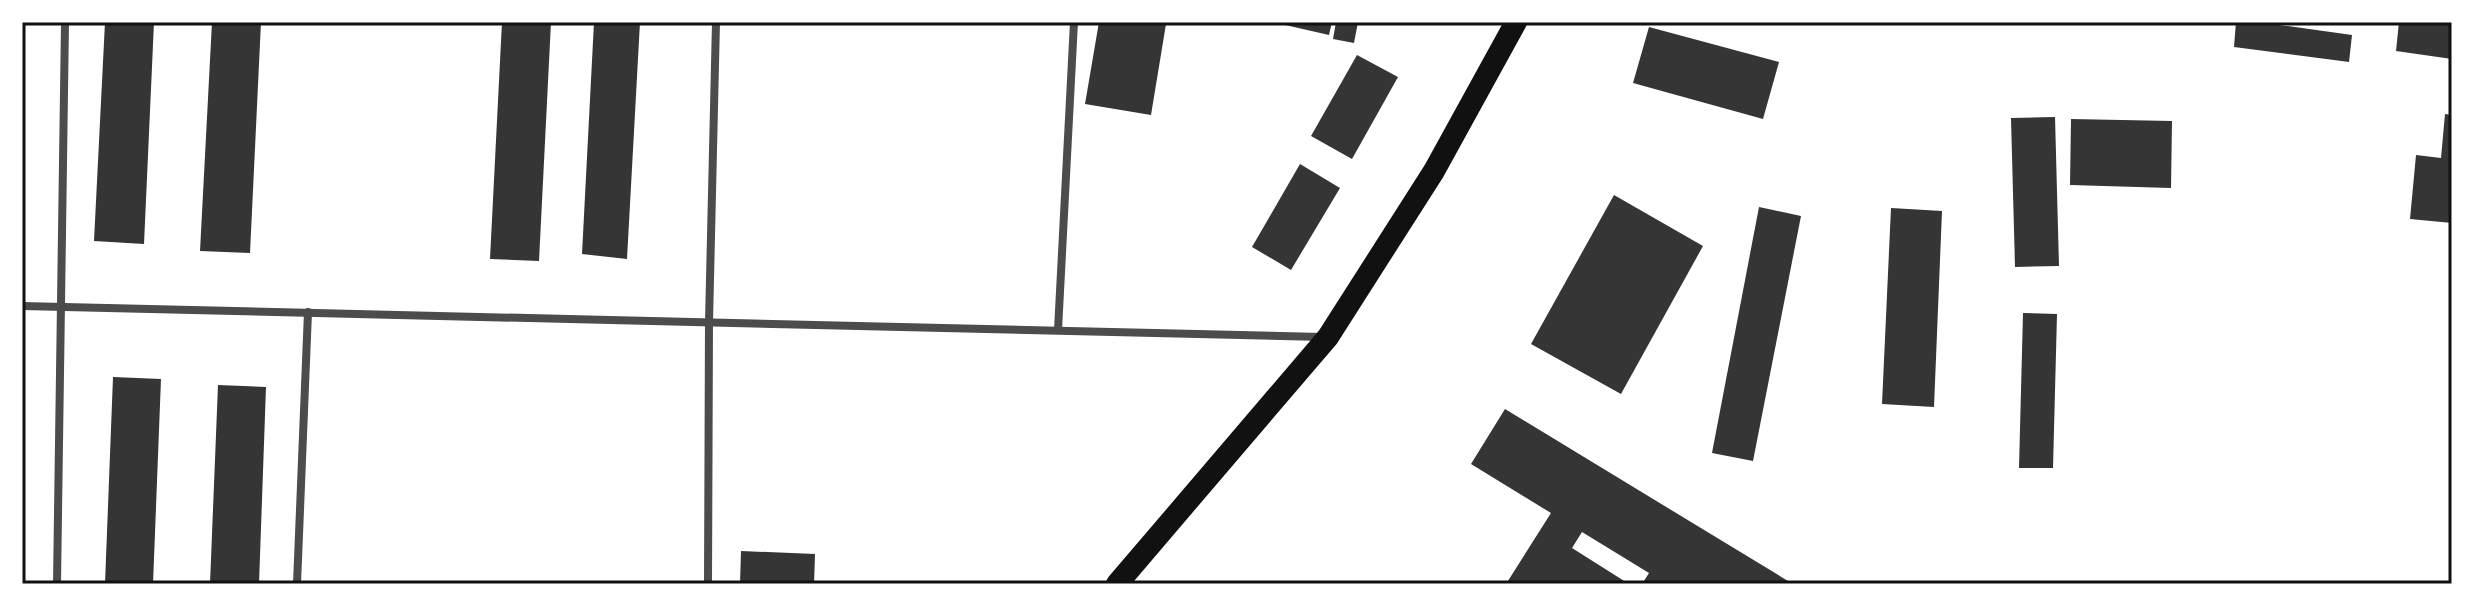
<svg xmlns="http://www.w3.org/2000/svg" width="2474" height="606" font-family="'Times New Roman',serif">
<rect width="100%" height="100%" fill="#fff"/>
<g fill="#353535">
<polygon points="105,22 154,22 144,244 94,241"/>
<polygon points="212,22 261,22 250,253 200,251"/>
<polygon points="502,22 551,22 539,261 490,259"/>
<polygon points="594,22 640,22 627,259 582,254"/>
<polygon points="1099,22 1166,24 1151,115 1085,104"/>
<polygon points="1272,22 1332,22 1329,35"/>
<polygon points="1336,22 1358,22 1354,43 1333,39"/>
<polygon points="2236,22 2258,22 2352,35 2349,62 2234,47"/>
<polygon points="2399,22 2452,22 2452,59 2396,51"/>
<polygon points="1649,27 1779,62 1763,119 1633,83"/>
<polygon points="1357,55 1398,77 1352,159 1311,136"/>
<polygon points="2445,114 2452,115 2452,223 2410,219 2416,155 2441,158"/>
<polygon points="2055,117 2059,266 2015,267 2011,118"/>
<polygon points="2071,119 2172,121 2171,188 2070,185"/>
<polygon points="1300,164 1340,188 1291,270 1252,247"/>
<polygon points="1614,195 1703,246 1621,394 1531,344"/>
<polygon points="1759,207 1801,216 1753,461 1712,453"/>
<polygon points="1891,208 1942,211 1934,407 1882,404"/>
<polygon points="2023,313 2057,314 2053,468 2019,468"/>
<polygon points="113,377 161,379 153,584 105,584"/>
<polygon points="218,385 266,387 259,584 210,584"/>
<polygon points="1505,409 1793,584 1642,584 1649,573 1582,532 1572,548 1629,584 1506,584 1551,513 1471,464"/>
<polygon points="741,551 815,554 814,584 740,584"/>
</g>
<g fill="none" stroke-linecap="round" stroke-linejoin="round">
<g stroke="#4c4c4c" stroke-width="8">
<polyline points="22,306 1323,337"/>
<polyline points="1058,330 1074,22"/>
<polyline points="57,584 65,22"/>
<polyline points="297,584 308,312"/>
<polyline points="708,584 709,322 716,22"/>
</g>
<polyline stroke="#111" stroke-width="22" points="1117,584 1328,337 1434,171 1516,22"/>
</g>
<rect width="2474" height="606" fill="none" stroke="#ffffff" stroke-width="48"/>
<rect x="24" y="24" width="2426" height="558" fill="none" stroke="#111" stroke-width="3"/>
</svg>
